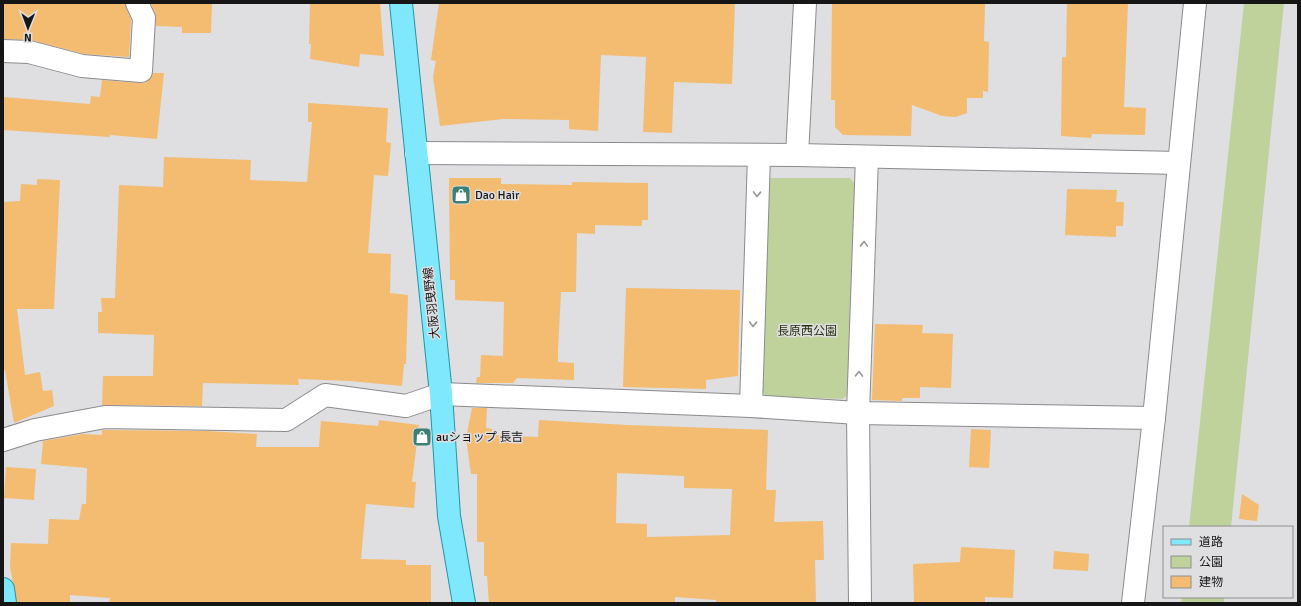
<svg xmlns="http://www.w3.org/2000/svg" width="1301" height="606" font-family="Signika,'Noto Sans JP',sans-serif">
<rect width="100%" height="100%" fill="#dfdee1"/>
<g fill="#bfd29c">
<polygon points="1244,3 1284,3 1231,527 1189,527"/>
<polygon points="770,178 850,178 856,185 851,392 843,399 766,396 760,389 766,184"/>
<polygon points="1182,597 1224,597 1224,603 1181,603"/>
</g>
<g fill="#f3bc70" fill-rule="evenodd">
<polygon points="3,3 125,3 131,20 129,57 84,54 30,40 3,39"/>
<polygon points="151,3 212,3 211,33 182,33 182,27 156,26 155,13"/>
<polygon points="310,3 380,3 384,56 360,54 359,67 310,59 311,44 309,44"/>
<polygon points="439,3 735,3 732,84 674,82 672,133 643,132 646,57 601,55 598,131 569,129 569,120 503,119 440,126 433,77 436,61 431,60"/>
<polygon points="832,3 985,3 984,41 989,42 988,92 983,91 983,98 967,98 967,113 956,117 942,116 912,105 911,136 843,135 835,127 835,100 831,100"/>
<polygon points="1067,3 1128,3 1124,107 1146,108 1145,135 1092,134 1091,138 1061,136 1062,57 1066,57"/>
<polygon points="153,73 164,73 157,139 110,135 110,137 3,130 3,97 90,104 91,96 100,97 102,80 140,83 147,82"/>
<polygon points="308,103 388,108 386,142 391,143 388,176 374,175 368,253 391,254 390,293 408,295 406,364 404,364 402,386 350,381 298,379 299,385 203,383 202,406 102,405 103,376 153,376 154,335 98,333 98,312 102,312 101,298 115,298 119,185 163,187 164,157 251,160 250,180 307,182 312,122 308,122"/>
<polygon points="449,178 501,178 501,184 572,185 572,182 648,183 648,220 642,220 642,226 595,225 595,234 577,233 576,292 561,292 558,351 558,362 574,363 574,380 517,378 513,383 476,383 477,377 480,377 481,355 503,356 504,302 455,300 455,280 450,280"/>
<polygon points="37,179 60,180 54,309 17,309 25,375 40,372 43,391 52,390 54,406 14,423 5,370 3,370 3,202 20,201 21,184 37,185"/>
<polygon points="1067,189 1117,190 1116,202 1124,202 1123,226 1116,226 1116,237 1065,235"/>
<polygon points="626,288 740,290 738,376 706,380 706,389 623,387"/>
<polygon points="875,324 923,325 922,333 953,334 951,388 920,387 920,398 902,398 902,401 872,400"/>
<path d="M472 408H487L486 428 492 429V435L538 437 539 420 627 425 768 430 766 490H776L774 522 823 521 824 560H815L816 603H716V600L675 597V603H489L487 576H484V542H477V474H471L466 438ZM617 473 684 476V488L732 489 730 535 647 537V524L616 523Z"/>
<polygon points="379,420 419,425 412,482 416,482 414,508 366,504 361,559 406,560 406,565 431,565 431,603 109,603 110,598 70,595 70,603 17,603 10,567 11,543 48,544 49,519 79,520 82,504 86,504 87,468 41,464 43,441 83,434 102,435 102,430 106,430 208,431 257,434 256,447 319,447 321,421 378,426"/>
<polygon points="971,429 991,430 989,468 969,467"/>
<polygon points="6,467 36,469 34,500 4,498"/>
<polygon points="1242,494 1259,505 1257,521 1239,519"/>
<polygon points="961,547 1015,550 1013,598 985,597 985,603 914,603 913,564 960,562"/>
<polygon points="1054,551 1089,554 1088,571 1053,569"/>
</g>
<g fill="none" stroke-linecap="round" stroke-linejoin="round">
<defs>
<g id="minor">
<polyline points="3,51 29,52 82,66 141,71 144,18 137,3"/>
<polyline points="416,153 797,155 1179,163"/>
<polyline points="797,155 805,3"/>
<polyline points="751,406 759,155"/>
<polyline points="3,440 35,430 105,417 286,420 325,395 406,406 441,394 751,406 858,413 1154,418"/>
<polyline points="860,603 858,413 867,157"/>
<polyline points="1133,603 1154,418 1195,3"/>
</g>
<g id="major">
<polyline points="401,3 441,394 449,516 464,603"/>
<polyline points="3,589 5,603"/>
</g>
</defs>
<use href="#minor" stroke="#8c8a8d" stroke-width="24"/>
<use href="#major" stroke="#2495ab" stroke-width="24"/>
<use href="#minor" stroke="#fff" stroke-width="22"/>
<use href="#major" stroke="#80e8fd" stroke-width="22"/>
</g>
<defs><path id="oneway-chevron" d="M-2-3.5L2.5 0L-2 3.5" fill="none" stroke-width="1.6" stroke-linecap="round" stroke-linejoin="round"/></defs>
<g stroke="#969697">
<use href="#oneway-chevron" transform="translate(757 194) rotate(92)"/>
<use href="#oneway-chevron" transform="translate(864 244) rotate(-88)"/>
<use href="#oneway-chevron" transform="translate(753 324) rotate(92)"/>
<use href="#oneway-chevron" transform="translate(859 374) rotate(-88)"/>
</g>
<defs>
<symbol id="shop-square" viewBox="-11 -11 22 22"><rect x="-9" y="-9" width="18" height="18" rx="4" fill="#3a8077" stroke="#dfdee1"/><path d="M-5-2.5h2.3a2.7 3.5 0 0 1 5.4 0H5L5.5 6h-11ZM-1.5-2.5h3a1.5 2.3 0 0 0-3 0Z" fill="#fff"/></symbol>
</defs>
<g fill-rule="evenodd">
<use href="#shop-square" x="450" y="184" width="22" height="22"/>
<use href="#shop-square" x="411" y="426" width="22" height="22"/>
</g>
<g text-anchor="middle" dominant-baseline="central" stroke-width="3" stroke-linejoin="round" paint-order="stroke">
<g font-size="12" fill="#161617" stroke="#dfdee1" text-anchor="start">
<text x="475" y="195">Dao Hair</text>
<text x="436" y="437">auショップ 長吉</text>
</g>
<g font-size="12" fill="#161617" stroke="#dfdee1">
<text transform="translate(432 303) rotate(-96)">大阪羽曳野線</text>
</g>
<g font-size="12" fill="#27310e" stroke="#dfdee1">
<text x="807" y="331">長原西公園</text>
</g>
</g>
<rect width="1301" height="606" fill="none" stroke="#161617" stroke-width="8"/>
<rect x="1163" y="526" width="130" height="72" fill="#dfdee1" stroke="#8f8e90"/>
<rect x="1171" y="539" width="20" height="6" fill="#80e8fd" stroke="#8f8e90"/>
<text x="1199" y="546" font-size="12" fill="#161617">道路</text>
<rect x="1171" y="556" width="20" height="12" fill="#bfd29c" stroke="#8f8e90"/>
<text x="1199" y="566" font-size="12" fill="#161617">公園</text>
<rect x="1171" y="576" width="20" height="12" fill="#f3bc70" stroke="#8f8e90"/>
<text x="1199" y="586" font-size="12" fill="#161617">建物</text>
<g transform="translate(28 28) rotate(181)" stroke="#dfdee1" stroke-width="3" paint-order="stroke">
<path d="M0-3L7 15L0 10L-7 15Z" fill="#161617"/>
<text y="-6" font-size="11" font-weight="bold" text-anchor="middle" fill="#161617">N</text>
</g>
</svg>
